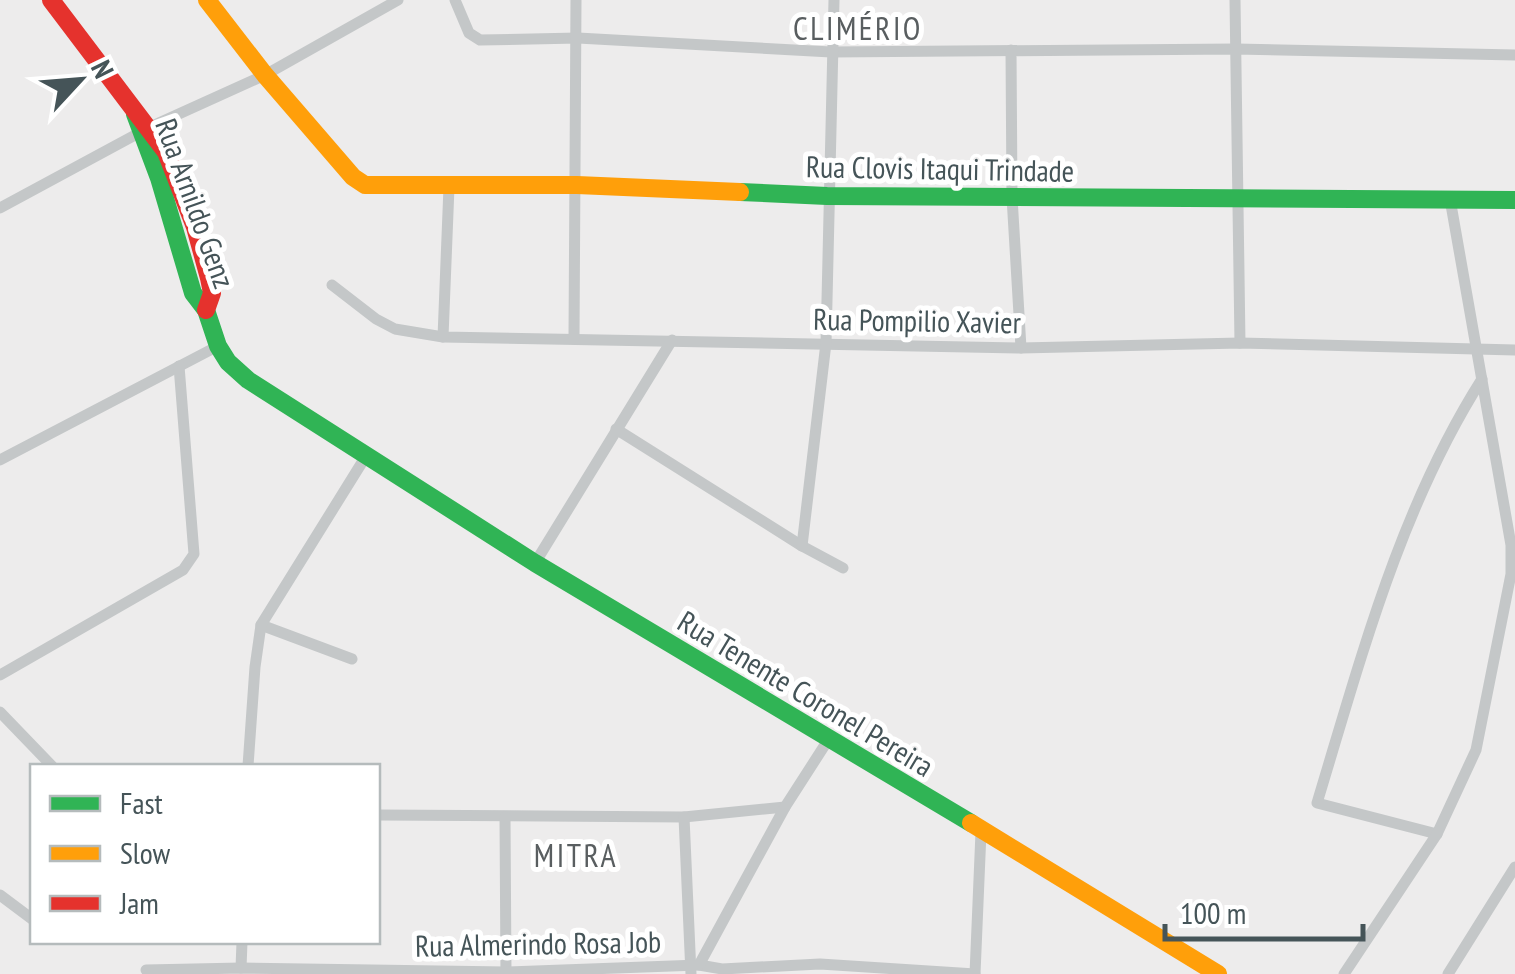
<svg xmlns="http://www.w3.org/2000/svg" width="1515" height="974" font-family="'PT Sans Narrow',sans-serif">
<rect width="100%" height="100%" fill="#edecec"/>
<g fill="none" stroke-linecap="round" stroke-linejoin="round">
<g stroke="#c4c7c8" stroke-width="11">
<polyline points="455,0 469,33 480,40 578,38 831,52 1236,49 1515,55"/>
<polyline points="1235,0 1240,343"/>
<polyline points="1011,50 1012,197 1021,348"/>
<polyline points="0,208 150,127 265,75 398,0"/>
<polyline points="332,285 376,319 395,329 443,337 1021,348 1240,343 1515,350"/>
<polyline points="443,337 449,187"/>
<polyline points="574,337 576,0"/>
<polyline points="616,429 802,546 843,568"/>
<polyline points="0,460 218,346"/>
<polyline points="802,546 826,343 834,0"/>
<polyline points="535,563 672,340"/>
<polyline points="261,625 352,659"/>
<polyline points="0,675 183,570 194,554 179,366"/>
<polyline points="0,712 52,766"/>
<polyline points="248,766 255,667 261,625 366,456"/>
<polyline points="378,815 684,817 785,807"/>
<polyline points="505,817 506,974"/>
<polyline points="684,817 691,974"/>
<path d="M1437 834 1317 803C1361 658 1400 508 1482 379"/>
<polyline points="0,895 32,919"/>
<polyline points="699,965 722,969 820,964 975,974"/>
<polyline points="241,968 242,942"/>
<polyline points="146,970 241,968 506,972 699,965 785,807 830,737"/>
<polyline points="975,974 981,832"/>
<polyline points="1344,974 1437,834 1476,750 1511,574 1511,545 1450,199"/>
<polyline points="1448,974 1515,867"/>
</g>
<g stroke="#30b455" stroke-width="18">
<polyline points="135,114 159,178 193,293 206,310 218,346 228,362 248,380 535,563 971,823"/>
<polyline points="740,192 827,196 1515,200"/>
</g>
<g stroke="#ff9f0a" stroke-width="18">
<polyline points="207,0 265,75 353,177 365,185 577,185 740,192"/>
<polyline points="971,823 1218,974"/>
</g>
<polyline stroke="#e5322d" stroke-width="18" points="51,0 166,152 195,227 209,278 212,293 206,310"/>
</g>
<g text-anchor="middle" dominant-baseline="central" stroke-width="10" stroke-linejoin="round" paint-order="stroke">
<g font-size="30" fill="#455458" stroke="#fff">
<text transform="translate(940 168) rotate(1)">Rua Clovis Itaqui Trindade</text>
<text transform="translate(196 203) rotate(70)">Rua Arnildo Genz</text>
<text transform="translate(917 320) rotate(1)">Rua Pompilio Xavier</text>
<text transform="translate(806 693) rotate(31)">Rua Tenente Coronel Pereira</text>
<text transform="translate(538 943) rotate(-1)">Rua Almerindo Rosa Job</text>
</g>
<g font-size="32" letter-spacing="2.5" fill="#595e60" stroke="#fff">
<text x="858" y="28">CLIMÉRIO</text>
<text x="576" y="855">MITRA</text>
</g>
</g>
<rect x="30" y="764" width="350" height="180" fill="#ffffff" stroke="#b5bbbc" stroke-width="2.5"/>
<rect x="50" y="796" width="50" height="15" fill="#30b455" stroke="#b5bbbc" stroke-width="2.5"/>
<text x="120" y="814" font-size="30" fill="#455458">Fast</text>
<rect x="50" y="846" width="50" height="15" fill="#ff9f0a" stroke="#b5bbbc" stroke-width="2.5"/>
<text x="120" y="864" font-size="30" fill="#455458">Slow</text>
<rect x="50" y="896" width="50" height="15" fill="#e5322d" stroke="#b5bbbc" stroke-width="2.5"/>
<text x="120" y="914" font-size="30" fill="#455458">Jam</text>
<g transform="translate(80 80) rotate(64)" stroke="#ffffff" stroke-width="8" paint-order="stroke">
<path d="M0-8L18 38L0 25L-18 38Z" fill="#455458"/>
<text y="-15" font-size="28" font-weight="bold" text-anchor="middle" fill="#455458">N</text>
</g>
<path d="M1165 924v15h198v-15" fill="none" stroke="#455458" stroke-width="5"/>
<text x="1180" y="924" font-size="30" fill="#455458" stroke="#ffffff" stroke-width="8" paint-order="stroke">100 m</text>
</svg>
